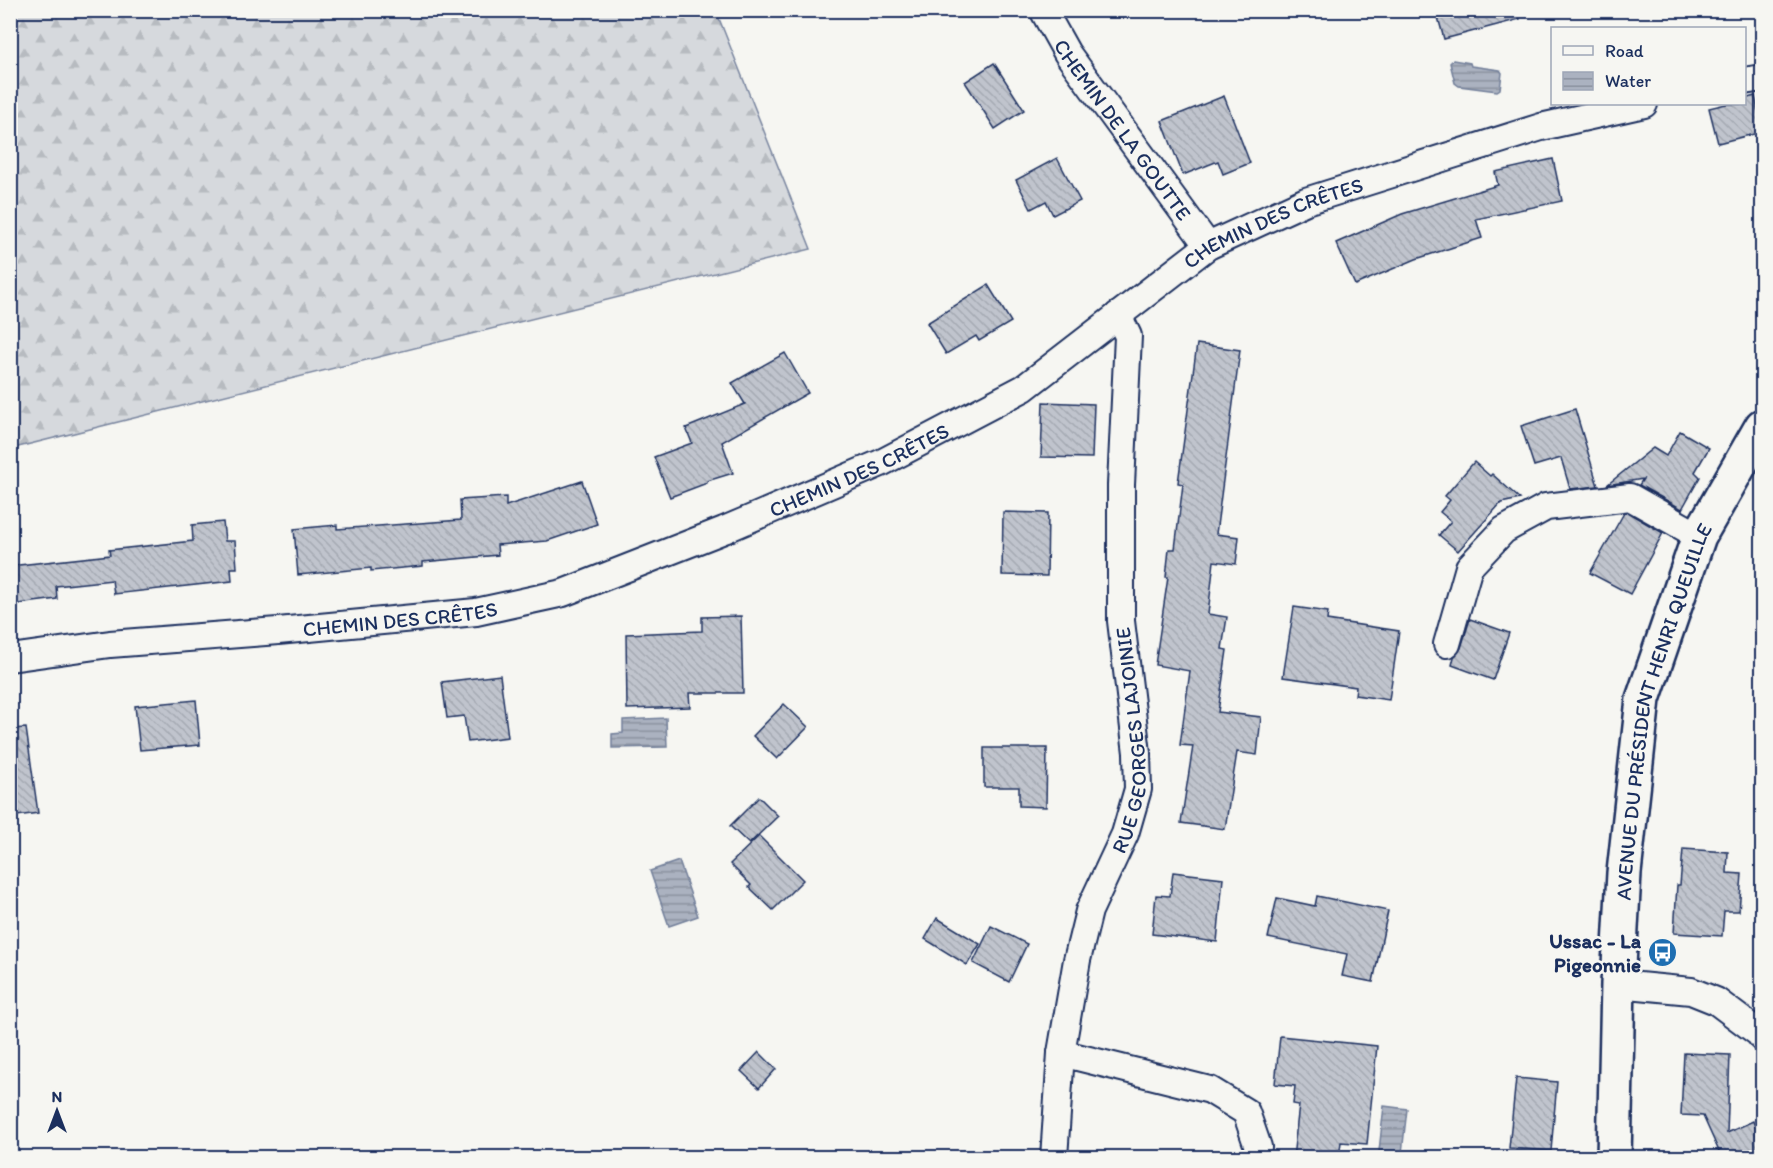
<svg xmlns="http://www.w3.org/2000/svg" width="1773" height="1168" font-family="Itim,sans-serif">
<defs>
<pattern id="forest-firs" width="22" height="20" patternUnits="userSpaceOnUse" patternTransform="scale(1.5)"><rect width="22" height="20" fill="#d6d9dd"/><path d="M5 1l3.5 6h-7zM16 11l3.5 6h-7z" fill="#b7bbc0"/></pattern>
<pattern id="water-rules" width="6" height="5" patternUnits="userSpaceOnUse" patternTransform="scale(1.5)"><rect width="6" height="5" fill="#abb2c0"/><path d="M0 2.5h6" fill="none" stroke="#8a919f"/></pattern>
<pattern id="building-back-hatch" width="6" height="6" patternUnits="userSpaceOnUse" patternTransform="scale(1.5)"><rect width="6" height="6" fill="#c0c4cd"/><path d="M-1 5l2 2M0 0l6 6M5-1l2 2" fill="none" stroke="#a4a9b2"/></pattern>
</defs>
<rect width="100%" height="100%" fill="#f6f6f2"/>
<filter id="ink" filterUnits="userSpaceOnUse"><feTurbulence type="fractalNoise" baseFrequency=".0167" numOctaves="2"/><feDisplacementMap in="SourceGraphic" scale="12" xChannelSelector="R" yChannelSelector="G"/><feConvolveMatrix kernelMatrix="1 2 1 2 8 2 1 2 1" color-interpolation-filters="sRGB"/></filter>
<g filter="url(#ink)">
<polygon fill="url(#forest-firs)" stroke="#78849e" stroke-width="1.5" points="10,11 716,11 811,249 14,448 10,435"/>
<g fill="url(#water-rules)" stroke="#717e99" stroke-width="1.5">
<polygon points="1453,60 1470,63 1471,66 1500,70 1502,73 1500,89 1497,91 1459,86 1455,83 1450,63"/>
<polygon points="666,718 667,747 612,748 612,734 623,733 623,720"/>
<polygon points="679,861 698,916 669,926 650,871"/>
<polygon points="1384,1106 1407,1109 1402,1153 1379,1151"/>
</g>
<g fill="url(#building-back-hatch)" stroke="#1b2f5e" stroke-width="1.5">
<polygon points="1436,10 1519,10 1520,19 1444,39"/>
<polygon points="994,63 1024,110 995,129 965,82"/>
<polygon points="1224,96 1250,163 1223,174 1218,161 1183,175 1162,121"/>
<polygon points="1755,96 1762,132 1718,143 1709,108 1726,104 1744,104 1744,99"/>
<polygon points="1057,158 1080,201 1053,215 1046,201 1031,209 1016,180"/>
<polygon points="1553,159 1562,201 1476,219 1482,238 1416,259 1355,285 1336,243 1402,214 1498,185 1495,172"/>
<polygon points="988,285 1011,322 979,341 976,336 946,354 927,323"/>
<polygon points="1197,344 1240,350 1216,534 1239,537 1236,564 1214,561 1208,614 1227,617 1222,649 1227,650 1218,712 1261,717 1257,755 1237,752 1225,829 1181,823 1193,746 1180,745 1190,671 1155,665 1168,577 1166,577 1169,549 1175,549 1183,484 1178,483"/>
<polygon points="785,353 808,393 722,442 733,473 707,481 707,483 670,497 654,457 692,443 686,428 745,404 732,383"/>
<polygon points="1043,402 1094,404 1092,458 1041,457"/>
<polygon points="1575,409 1598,486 1570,489 1561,458 1534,466 1521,426"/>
<polygon points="1680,431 1709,448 1695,472 1700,477 1682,509 1639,485 1643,479 1607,485 1653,448 1666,456"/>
<polygon points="1474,462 1490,476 1492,474 1520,499 1501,503 1458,551 1439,535 1451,521 1440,512 1450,500 1445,496"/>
<polygon points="582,481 597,524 547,541 497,545 498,555 423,562 423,566 371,571 371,568 298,575 294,529 337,525 337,529 461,520 460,500 506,497 506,506"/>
<polygon points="1003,512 1048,513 1047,576 1002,575"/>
<polygon points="1627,512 1663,533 1630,594 1590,573 1624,513"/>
<polygon points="223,522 225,541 235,541 237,568 231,568 232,581 114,594 112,580 56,586 57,599 10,605 10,566 110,555 109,550 193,541 192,525"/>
<polygon points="1294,607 1328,612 1327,620 1399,631 1389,700 1355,695 1356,687 1283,677"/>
<polygon points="741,616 743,693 689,693 690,707 627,709 626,634 702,631 702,617"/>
<polygon points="1470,619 1509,633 1493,680 1452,665 1454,657 1461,648"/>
<polygon points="500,675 508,737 468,742 464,716 447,718 442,682"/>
<polygon points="196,700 200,745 140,750 135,706"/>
<polygon points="784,704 808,727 777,759 753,736"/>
<polygon points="26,728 38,813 10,817 10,729"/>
<polygon points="984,748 1047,748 1046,807 1019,806 1019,787 984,787"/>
<polygon points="759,797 778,816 749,844 730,826"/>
<polygon points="759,836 803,880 773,910 749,887 751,885 730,864"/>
<polygon points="1683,849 1728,852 1727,873 1742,874 1739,911 1724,911 1722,936 1674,933 1677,885 1680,885"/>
<polygon points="1173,872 1223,878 1217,942 1152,934 1156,895 1170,896"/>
<polygon points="1317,896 1388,911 1373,982 1342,976 1347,954 1268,938 1277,898 1315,906"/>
<polygon points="937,918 980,944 967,965 925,939"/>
<polygon points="991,926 1027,944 1009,982 973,963"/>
<polygon points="1280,1036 1377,1046 1367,1144 1341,1142 1339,1158 1293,1158 1299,1105 1293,1104 1295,1086 1275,1084"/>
<polygon points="759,1052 776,1069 759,1088 741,1071"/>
<polygon points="1684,1053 1730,1055 1727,1133 1753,1121 1762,1143 1762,1158 1722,1158 1703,1116 1681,1115"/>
<polygon points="1516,1078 1557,1082 1551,1151 1509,1148"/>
</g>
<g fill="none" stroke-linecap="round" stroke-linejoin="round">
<defs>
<g id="street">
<path id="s1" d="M1043 10 1067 53 1208 246"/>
<polyline points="1744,81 1762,78"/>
<polyline points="1447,644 1469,567 1504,530 1546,507 1630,497 1699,536"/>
<path id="s2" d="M10 658 110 644 278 631 476 612 563 593 724 530 881 463 1024 388 1208 246 1306 201 1541 127 1644 104"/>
<polyline points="1618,984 1691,991 1716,1001 1760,1034 1762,1038"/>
<polyline points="1061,1053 1210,1090 1246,1112 1258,1147 1255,1158"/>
<path id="s3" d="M1054 1158 1061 1053 1077 960 1089 911 1125 834 1138 789 1137 753 1121 621V485L1128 336 1118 315"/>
</g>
<g id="secondary">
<path id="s4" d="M1614 1158 1618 984 1624 873 1643 699 1699 536 1762 426"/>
</g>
</defs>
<use href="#street" stroke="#1b2f5e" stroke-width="30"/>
<use href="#secondary" stroke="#1b2f5e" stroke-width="38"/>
<use href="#street" stroke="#f6f6f2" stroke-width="26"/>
<use href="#secondary" stroke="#f6f6f2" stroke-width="33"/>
</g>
</g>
<defs>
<symbol id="bus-disc" viewBox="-11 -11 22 22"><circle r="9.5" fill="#1f6fb2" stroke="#f6f6f2"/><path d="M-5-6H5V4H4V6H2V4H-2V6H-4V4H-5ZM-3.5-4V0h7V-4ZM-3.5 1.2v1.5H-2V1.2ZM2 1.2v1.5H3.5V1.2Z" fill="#fff"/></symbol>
</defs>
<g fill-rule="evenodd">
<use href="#bus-disc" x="1646" y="936" width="33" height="33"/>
</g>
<g text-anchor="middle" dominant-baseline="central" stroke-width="5" stroke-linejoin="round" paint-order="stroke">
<g font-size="21" fill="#1b2f5e" stroke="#f6f6f2">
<text stroke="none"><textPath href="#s1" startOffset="144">CHEMIN DE LA GOUTTE</textPath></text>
<text stroke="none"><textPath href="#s2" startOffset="1364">CHEMIN DES CRÊTES</textPath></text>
<text stroke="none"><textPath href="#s2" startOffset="878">CHEMIN DES CRÊTES</textPath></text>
<text stroke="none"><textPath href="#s2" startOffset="392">CHEMIN DES CRÊTES</textPath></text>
<text stroke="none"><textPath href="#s4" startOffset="452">AVENUE DU PRÉSIDENT HENRI QUEUILLE</textPath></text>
<text stroke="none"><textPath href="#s3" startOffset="430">RUE GEORGES LAJOINIE</textPath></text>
</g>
<g font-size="21" font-weight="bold" fill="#1b2f5e" stroke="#f6f6f2" text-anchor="end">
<text x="1641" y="940">Ussac - La<tspan x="1641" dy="24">Pigeonnie</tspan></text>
</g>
</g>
<rect width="1773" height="1168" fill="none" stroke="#f6f6f2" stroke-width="36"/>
<rect x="18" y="18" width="1737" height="1132" fill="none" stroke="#1b2f5e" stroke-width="2" filter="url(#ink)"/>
<rect x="1551" y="27" width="195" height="78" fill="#f6f6f2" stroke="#9ea6b7" stroke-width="1.5"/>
<rect x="1563" y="46" width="30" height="9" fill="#f6f6f2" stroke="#9ea6b7" stroke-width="1.5"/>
<text x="1605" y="57" font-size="18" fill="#1b2f5e">Road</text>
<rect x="1563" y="72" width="30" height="18" fill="url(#water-rules)" stroke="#9ea6b7" stroke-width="1.5"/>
<text x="1605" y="87" font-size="18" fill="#1b2f5e">Water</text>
<g transform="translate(57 1111)" stroke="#f6f6f2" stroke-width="4.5" paint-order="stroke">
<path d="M0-4.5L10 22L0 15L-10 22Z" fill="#1b2f5e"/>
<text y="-9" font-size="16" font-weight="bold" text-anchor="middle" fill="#1b2f5e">N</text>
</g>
</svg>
